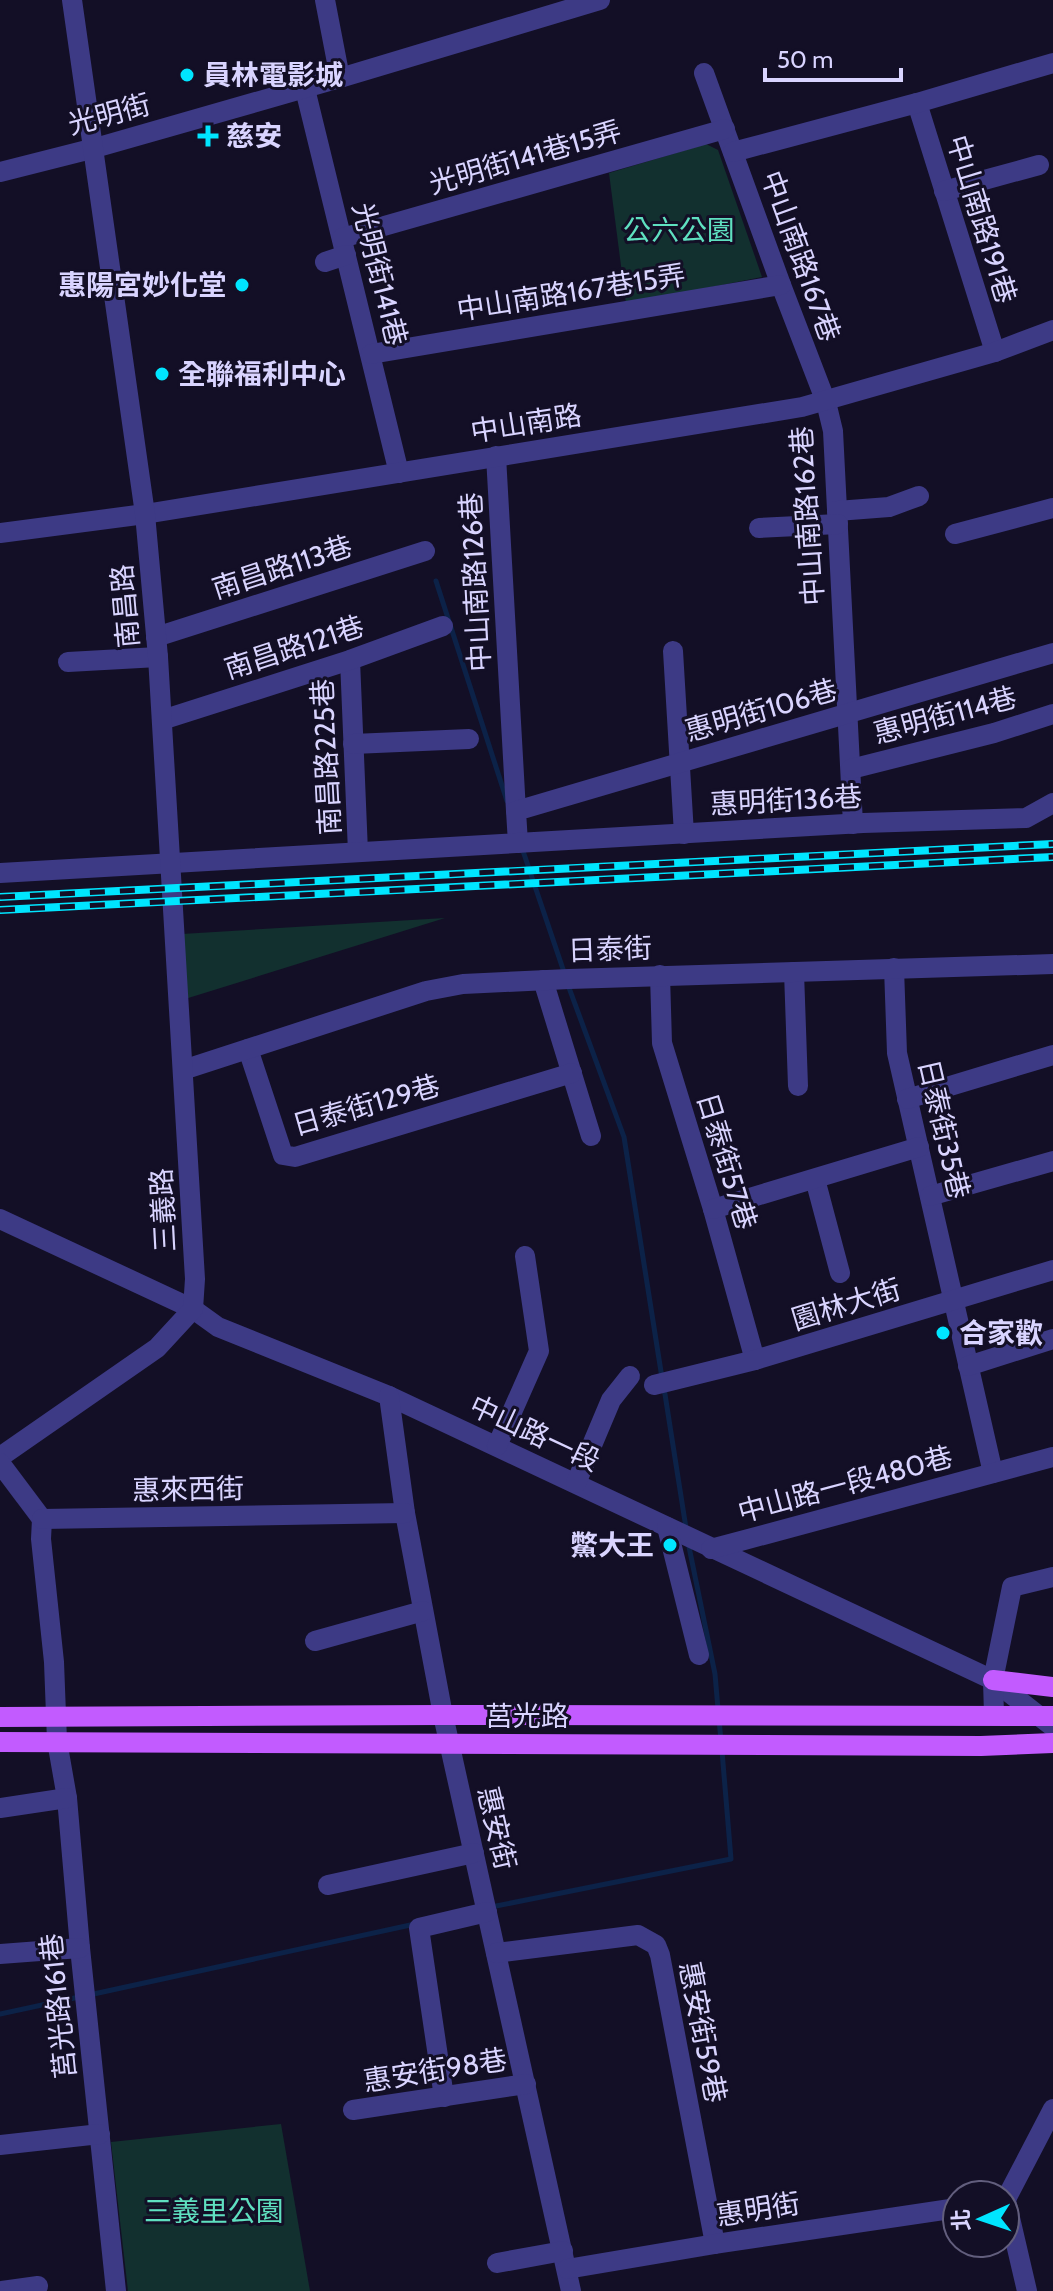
<svg xmlns="http://www.w3.org/2000/svg" width="1053" height="2291" font-family="Cabin,'Noto Sans TC',sans-serif">
<rect width="100%" height="100%" fill="#130f26"/>
<g fill="#12302f">
<polygon points="706,144 718,150 762,277 626,304 609,173"/>
<polygon points="445,918 185,999 182,934"/>
<polygon points="281,2124 310,2291 128,2291 111,2142"/>
</g>
<g fill="none" stroke-linecap="round" stroke-linejoin="round">
<g stroke="#0c2248" stroke-width="5">
<polyline points="436,581 507,801"/>
<polyline points="522,848 565,975"/>
<polyline points="568,985 624,1137 662,1378"/>
<polyline points="664,1388 686,1528"/>
<polyline points="688,1542 715,1674 718,1709"/>
<polyline points="719,1719 721,1741"/>
<polyline points="491,1907 731,1859 722,1751"/>
<polyline points="89,1995 415,1924"/>
<polyline points="0,2014 79,1997"/>
</g>
<g stroke="#3d3a85" stroke-width="20">
<polyline points="704,73 781,285 826,402 833,431 853,824"/>
<polyline points="340,78 600,0"/>
<polyline points="305,89 399,473"/>
<polyline points="917,103 995,352"/>
<polyline points="733,152 917,103 1053,63"/>
<polyline points="0,172 95,148 340,78 325,0"/>
<polyline points="944,191 1039,165"/>
<polyline points="342,238 725,129"/>
<polyline points="325,262 346,255"/>
<polyline points="371,354 781,285"/>
<polyline points="496,456 516,811"/>
<polyline points="837,511 889,507 919,496"/>
<polyline points="759,528 838,524"/>
<polyline points="0,533 145,514 802,407 995,352 1053,330"/>
<polyline points="955,534 1053,508"/>
<polyline points="156,637 425,551"/>
<polyline points="673,651 684,834"/>
<polyline points="350,660 358,852"/>
<polyline points="68,662 158,657"/>
<polyline points="162,720 350,660 443,626"/>
<polyline points="353,744 469,739"/>
<polyline points="851,769 994,733 1053,714"/>
<polyline points="518,843 516,811 1053,653"/>
<polyline points="0,873 863,823 1026,818 1053,803"/>
<polyline points="894,968 897,1053 993,1473"/>
<polyline points="794,972 798,1086"/>
<polyline points="660,975 662,1043 713,1209 755,1360"/>
<polyline points="543,980 591,1136"/>
<polyline points="248,1049 283,1155 295,1157 572,1073"/>
<polyline points="183,1070 426,991 463,984 569,979 1053,964"/>
<polyline points="907,1099 1053,1055"/>
<polyline points="815,1179 840,1273"/>
<polyline points="930,1196 1053,1161"/>
<polyline points="713,1209 919,1147"/>
<polyline points="0,1219 193,1309 218,1327 389,1396 993,1680 1053,1727"/>
<polyline points="968,1366 1053,1339"/>
<polyline points="654,1385 755,1360 1053,1270"/>
<polyline points="389,1396 405,1513 443,1715 571,2291"/>
<polyline points="497,1446 539,1351 525,1256"/>
<polyline points="0,1457 157,1348 193,1309 195,1279 158,657 145,514 72,0"/>
<polyline points="0,1463 42,1519"/>
<polyline points="576,1483 611,1400 630,1376"/>
<polyline points="42,1519 41,1539 54,1662 57,1741 67,1798 80,1948 116,2291"/>
<polyline points="42,1519 405,1513"/>
<polyline points="667,1527 699,1655"/>
<polyline points="711,1549 1053,1457"/>
<polyline points="315,1641 423,1611"/>
<polyline points="994,1715 993,1680 1012,1587 1053,1577"/>
<polyline points="0,1808 67,1798"/>
<polyline points="328,1885 474,1853"/>
<polyline points="496,1953 638,1935 656,1945 660,1955 715,2244"/>
<polyline points="0,1954 80,1948"/>
<polyline points="444,2097 419,1928 487,1912"/>
<polyline points="353,2110 526,2084"/>
<polyline points="0,2145 100,2134"/>
<polyline points="1005,2201 1053,2109"/>
<polyline points="1006,2201 1027,2291"/>
<polyline points="497,2263 563,2251"/>
<polyline points="567,2269 715,2244 957,2208"/>
<polyline points="2,2291 38,2286"/>
</g>
<g stroke="#c25bff" stroke-width="20">
<polyline points="993,1680 1053,1687"/>
<polyline points="0,1717 443,1715 1053,1716"/>
<polyline points="0,1742 981,1746 1053,1743"/>
</g>
<defs>
<g id="rail">
<polyline points="0,897 1053,844"/>
<polyline points="0,910 1053,857"/>
</g>
</defs>
<use href="#rail" stroke="#00e5ff" stroke-width="8"/>
<use href="#rail" stroke="#130f26" stroke-width="5" stroke-dasharray="15" stroke-linecap="butt"/>
</g>
<g fill="#00e5ff" stroke="#130f26" stroke-width="3">
<circle cx="187" cy="75" r="8"/>
<path d="M204 124h8v8h8v8h-8v8h-8v-8h-8v-8h8z"/>
<circle cx="242" cy="285" r="8"/>
<circle cx="162" cy="374" r="8"/>
<circle cx="943" cy="1333" r="8"/>
<circle cx="670" cy="1545" r="8"/>
</g>
<g text-anchor="middle" dominant-baseline="central" stroke-width="6" stroke-linejoin="round" paint-order="stroke">
<g font-size="28" font-weight="bold" fill="#d9d4ff" stroke="#130f26" text-anchor="start">
<text x="203" y="75">員林電影城</text>
<text x="226" y="136">慈安</text>
<text x="226" y="285" text-anchor="end">惠陽宮妙化堂</text>
<text x="178" y="374">全聯福利中心</text>
<text x="959" y="1333">合家歡</text>
<text x="654" y="1545" text-anchor="end">鱉大王</text>
</g>
<g font-size="28" fill="#d9d4ff" stroke="#130f26">
<text transform="translate(109 114) rotate(-15)">光明街</text>
<text transform="translate(525 157) rotate(-16)">光明街141巷15弄</text>
<text transform="translate(982 219) rotate(73)">中山南路191巷</text>
<text transform="translate(801 256) rotate(70)">中山南路167巷</text>
<text transform="translate(380 274) rotate(76)">光明街141巷</text>
<text transform="translate(571 292) rotate(-9)">中山南路167巷15弄</text>
<text transform="translate(526 423) rotate(-9)">中山南路</text>
<text transform="translate(807 516) rotate(-94)">中山南路162巷</text>
<text transform="translate(282 567) rotate(-18)">南昌路113巷</text>
<text transform="translate(475 582) rotate(-93)">中山南路126巷</text>
<text transform="translate(125 606) rotate(-95)">南昌路</text>
<text transform="translate(294 647) rotate(-18)">南昌路121巷</text>
<text transform="translate(761 710) rotate(-16)">惠明街106巷</text>
<text transform="translate(945 715) rotate(-15)">惠明街114巷</text>
<text transform="translate(326 757) rotate(-93)">南昌路225巷</text>
<text transform="translate(786 800) rotate(-3)">惠明街136巷</text>
<text transform="translate(610 949) rotate(-2)">日泰街</text>
<text transform="translate(366 1105) rotate(-16)">日泰街129巷</text>
<text transform="translate(944 1129) rotate(77)">日泰街35巷</text>
<text transform="translate(727 1161) rotate(73)">日泰街57巷</text>
<text transform="translate(163 1210) rotate(-93)">三義路</text>
<text transform="translate(846 1304) rotate(-17)">園林大街</text>
<text transform="translate(535 1433) rotate(25)">中山路一段</text>
<text transform="translate(845 1484) rotate(-15)">中山路一段480巷</text>
<text transform="translate(188 1489) rotate(-1)">惠來西街</text>
<text x="527" y="1716">莒光路</text>
<text transform="translate(497 1828) rotate(77)">惠安街</text>
<text transform="translate(58 2006) rotate(-96)">莒光路161巷</text>
<text transform="translate(703 2032) rotate(79)">惠安街59巷</text>
<text transform="translate(435 2070) rotate(-9)">惠安街98巷</text>
<text transform="translate(758 2209) rotate(-9)">惠明街</text>
</g>
<g font-size="28" fill="#5fe0c0" stroke="#130f26">
<text x="679" y="230">公六公園</text>
<text x="214" y="2211">三義里公園</text>
</g>
</g>
<g transform="translate(981 2219) rotate(267)"><circle r="38" fill="#130f26" stroke="#625e7d" stroke-width="2"/>
<path d="M0-6L14 30L0 20L-14 30Z" fill="#00e5ff"/>
<text y="-12" font-size="22" font-weight="bold" text-anchor="middle" fill="#d9d4ff">北</text>
</g>
<path d="M765 68v12h136v-12" fill="none" stroke="#d9d4ff" stroke-width="4"/>
<text x="777" y="68" font-size="24" fill="#d9d4ff" stroke="#130f26" stroke-width="6" paint-order="stroke">50 m</text>
</svg>
